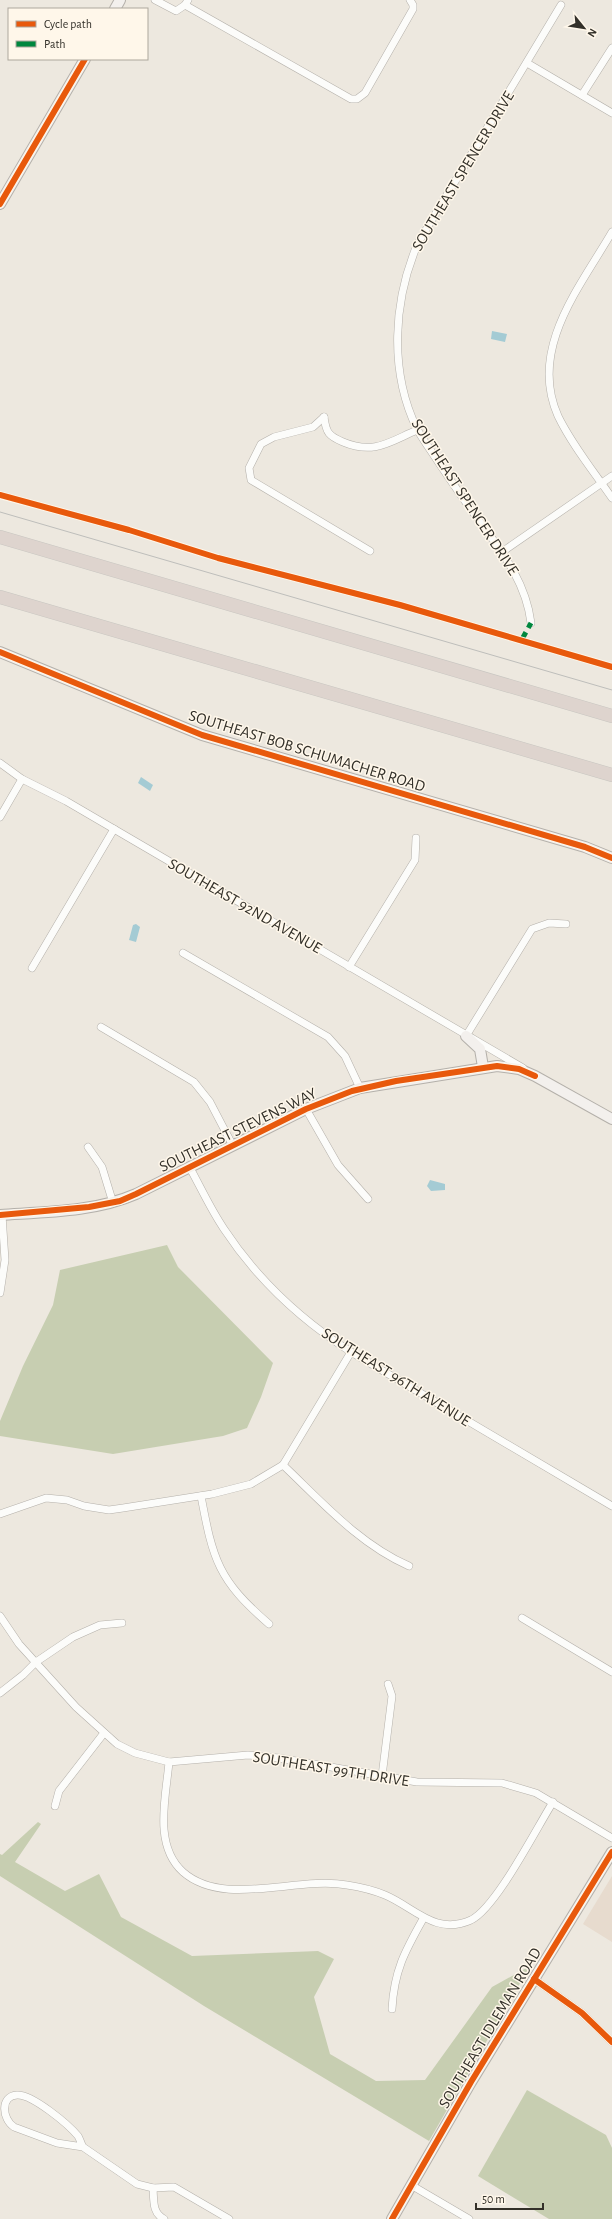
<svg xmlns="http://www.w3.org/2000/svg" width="612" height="2219" font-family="'Alegreya Sans',sans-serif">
<rect width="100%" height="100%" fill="#ede8df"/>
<polygon fill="#e7dbce" points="612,1876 612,1942 583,1924"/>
<g fill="#c7ceb1">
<polygon points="167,1245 178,1267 273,1363 261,1397 247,1428 223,1436 113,1454 0,1436 0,1421 23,1366 53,1305 60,1270"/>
<polygon points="38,1822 41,1824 15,1862 65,1891 99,1874 121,1917 192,1956 318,1951 334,1959 314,1997 330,2054 376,2081 425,2080 492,1987 530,1966 429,2141 204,2006 0,1876 0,1854 2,1855"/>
<polygon points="527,2090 606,2135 612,2148 612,2219 549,2219 478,2176"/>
</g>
<g fill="#a4cbd4">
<polygon points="492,331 507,334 505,342 491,339"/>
<polygon points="141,777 153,785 150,791 138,783"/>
<polygon points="136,924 140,927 136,942 129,940 133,925"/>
<polygon points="430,1180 445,1184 445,1190 431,1191 427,1186"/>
</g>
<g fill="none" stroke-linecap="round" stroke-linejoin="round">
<defs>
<g id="street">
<polyline points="155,0 176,11 185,5"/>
<polyline points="188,0 185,5 351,99 357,99 365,93 413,9 413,5 410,0"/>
<polyline points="527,63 612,113"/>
<polyline points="582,95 612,48"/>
<path d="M612 232C580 287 528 349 558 416 572 445 594 472 612 498"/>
<polyline points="324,417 313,427 274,437 261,444 249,468 251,480 370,551"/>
<path d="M324 417C326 433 329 436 343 442 374 455 389 442 417 430"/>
<polyline points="502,552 612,476"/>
<path d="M531 623C526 582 502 552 478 519 463 499 449 478 435 457 429 448 422 438 417 429 389 371 393 301 418 243L561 5"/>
<polyline points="0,763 22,779 66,801 523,1068"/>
<polyline points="0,817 22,779"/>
<polyline points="183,953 328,1037 345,1056 360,1088"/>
<polyline points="349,967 415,860 416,838"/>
<polyline points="32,968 114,829"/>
<polyline points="101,1027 194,1082 210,1102 233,1146"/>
<polyline points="466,1036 532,929 549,923 566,924"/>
<polyline points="306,1109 338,1165 368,1199"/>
<polyline points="88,1147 102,1167 113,1203"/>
<path d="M190 1168C201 1188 211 1210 224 1229 257 1279 301 1320 351 1352L612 1506"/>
<polyline points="0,1293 5,1260 2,1215"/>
<path d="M283 1465C322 1502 359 1544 409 1566"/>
<path d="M201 1496C213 1560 218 1580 269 1624"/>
<polyline points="0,1514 46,1498 67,1500 84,1506 109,1510 123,1508 212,1494 251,1484 283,1465 351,1352"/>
<polyline points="0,1616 19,1644 76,1707 117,1744 135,1753 169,1762 248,1755 279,1758 417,1782 502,1783 536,1793 612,1838"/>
<polyline points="522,1618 612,1672"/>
<polyline points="0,1693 23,1675 36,1662 73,1637 100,1625 122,1623"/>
<path d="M169 1762C166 1797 153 1845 183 1872 224 1908 296 1876 347 1885 360 1887 373 1890 385 1895 414 1907 435 1936 471 1920 496 1908 536 1829 553 1802"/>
<polyline points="382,1776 392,1696 388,1684"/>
<polyline points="55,1806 59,1791 104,1733"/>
<polyline points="534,1979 582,2013 612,2042"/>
<path d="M392 2009C394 1971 405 1951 423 1919"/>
<path d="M83 2147C81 2144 80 2139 78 2136 68 2124 32 2094 17 2095 0 2096 2 2119 14 2127L57 2143 83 2147 137 2184 153 2188 174 2187 229 2219"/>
<polyline points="411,2185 469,2219"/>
<path d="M153 2188C154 2200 152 2213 164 2219"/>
</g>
<g id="secondary">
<polyline points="115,9 120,0"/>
<polyline points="0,204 85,59"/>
<polyline points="0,652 202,735 585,847 612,858"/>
<polyline points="466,1036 480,1049 483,1067"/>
<path d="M0 1215C45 1212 95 1212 136 1194L306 1109 360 1088 497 1066 519 1069 535 1076 612 1119"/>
<polyline points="392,2219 471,2082 612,1852"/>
</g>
<g id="highway">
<polyline points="0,537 612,716"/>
<polyline points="0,597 612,775"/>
</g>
</defs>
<use href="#street" stroke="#b4b0aa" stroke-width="8"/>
<use href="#secondary" stroke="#b4b0aa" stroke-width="12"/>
<use href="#highway" stroke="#c8c6c1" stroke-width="14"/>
<use href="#street" stroke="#fcfcfa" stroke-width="7"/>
<use href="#secondary" stroke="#f3f0ed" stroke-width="10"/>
<use href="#highway" stroke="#ded4ce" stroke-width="13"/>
<polyline stroke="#bebebb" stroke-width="1" points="0,512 612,690"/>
<polyline stroke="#00873e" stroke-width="5" stroke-dasharray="10 5" stroke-linecap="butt" points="521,641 531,623"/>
<defs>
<g id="cycleway">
<polyline points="0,204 85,59"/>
<polyline points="0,495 129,530 218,558 400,605 612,667"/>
<polyline points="0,652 202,735 585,847 612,858"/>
<polyline points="0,1215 89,1207 120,1201 136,1194 306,1109 352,1091 396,1081 497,1066 519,1069 535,1076"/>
<polyline points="534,1979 582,2013 612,2042"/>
<polyline points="392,2219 471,2082 612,1852"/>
</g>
</defs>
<use href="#cycleway" stroke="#fff7ea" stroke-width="8"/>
<use href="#cycleway" stroke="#e8590c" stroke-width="6"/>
</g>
<g text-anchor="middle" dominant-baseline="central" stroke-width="3" stroke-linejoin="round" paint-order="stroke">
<g font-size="16" fill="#333029" stroke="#fff7ea">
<text transform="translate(463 171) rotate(-59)">SOUTHEAST SPENCER DRIVE</text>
<text transform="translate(465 497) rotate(57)">SOUTHEAST SPENCER DRIVE</text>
<text transform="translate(307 751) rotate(17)">SOUTHEAST BOB SCHUMACHER ROAD</text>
<text transform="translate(245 906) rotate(30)">SOUTHEAST 92ND AVENUE</text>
<text transform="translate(238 1130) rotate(-26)">SOUTHEAST STEVENS WAY</text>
<text transform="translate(396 1377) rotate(32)">SOUTHEAST 96TH AVENUE</text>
<text transform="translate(331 1769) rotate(9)">SOUTHEAST 99TH DRIVE</text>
<text transform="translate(490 2028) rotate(-59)">SOUTHEAST IDLEMAN ROAD</text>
</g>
</g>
<rect x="8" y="8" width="140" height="52" fill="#fff7ea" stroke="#ada79d"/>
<rect x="16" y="21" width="20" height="6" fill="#e8590c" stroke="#ada79d"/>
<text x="44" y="28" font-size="12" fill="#333029">Cycle path</text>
<rect x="16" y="41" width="20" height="6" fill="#00873e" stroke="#ada79d"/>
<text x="44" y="48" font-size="12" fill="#333029">Path</text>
<g transform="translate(584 28) rotate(120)" stroke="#fff7ea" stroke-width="3" paint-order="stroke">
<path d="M0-3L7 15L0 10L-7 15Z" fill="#333029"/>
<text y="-6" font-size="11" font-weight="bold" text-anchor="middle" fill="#333029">N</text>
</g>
<path d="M476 2203v6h67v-6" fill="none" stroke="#333029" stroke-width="2"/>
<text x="482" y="2203" font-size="12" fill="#333029" stroke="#fff7ea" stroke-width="3" paint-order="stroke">50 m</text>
</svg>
